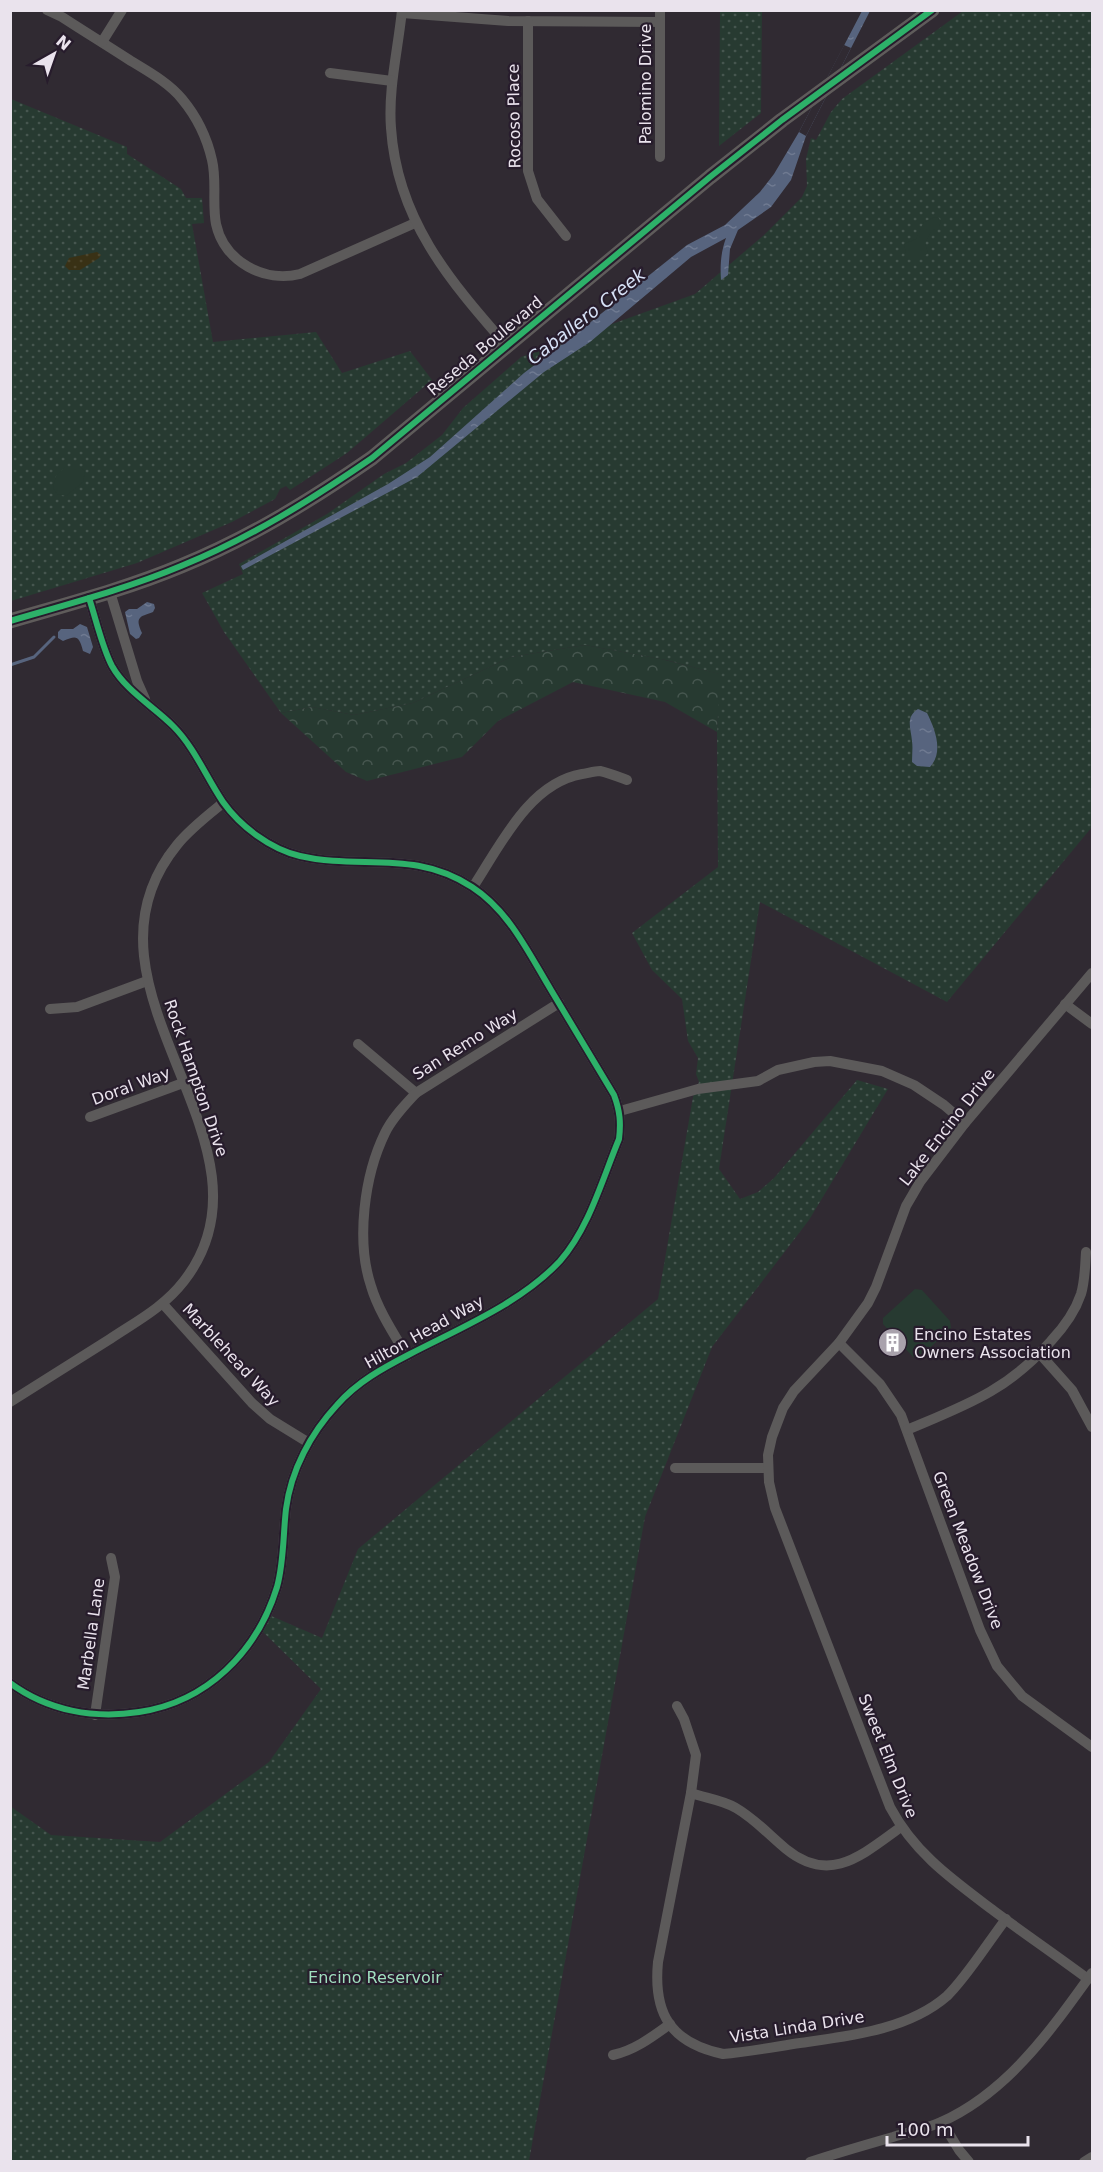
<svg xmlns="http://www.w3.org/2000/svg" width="1103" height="2172" font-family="'DejaVu Sans',sans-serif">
<defs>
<pattern id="grass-dots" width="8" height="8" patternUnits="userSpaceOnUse" patternTransform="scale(1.5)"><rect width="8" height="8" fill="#273a31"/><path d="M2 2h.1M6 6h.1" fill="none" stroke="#46564f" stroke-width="1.8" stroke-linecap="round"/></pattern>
<pattern id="forest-crowns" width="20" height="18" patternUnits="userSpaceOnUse" patternTransform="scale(1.5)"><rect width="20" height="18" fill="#273a31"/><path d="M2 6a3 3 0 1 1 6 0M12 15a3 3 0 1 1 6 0" fill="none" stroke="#46564f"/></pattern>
<pattern id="sand-dots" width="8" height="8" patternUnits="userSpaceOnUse" patternTransform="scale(1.5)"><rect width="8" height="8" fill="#393115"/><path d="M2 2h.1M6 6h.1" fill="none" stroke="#4c452c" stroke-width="1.8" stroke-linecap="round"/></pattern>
<pattern id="water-ripples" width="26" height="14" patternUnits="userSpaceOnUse" patternTransform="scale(1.5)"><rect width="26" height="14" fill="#57647e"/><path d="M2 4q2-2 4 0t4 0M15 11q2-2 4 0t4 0" fill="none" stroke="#6f7a91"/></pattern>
</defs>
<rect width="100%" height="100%" fill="#302a32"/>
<g fill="url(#grass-dots)">
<polygon points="720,11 762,11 761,113 719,146"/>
<polygon points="963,11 1092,11 1092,827 947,1002 760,902 719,1169 740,1199 758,1192 774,1178 857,1080 888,1089 809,1220 712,1347 645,1517 529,2161 11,2161 10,1806 51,1835 160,1842 269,1762 321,1689 261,1630 269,1615 322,1638 358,1549 658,1299 693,1097 699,1082 696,1074 698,1058 688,1041 682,999 652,970 632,933 718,867 717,732 719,674 666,660 585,645 511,657 413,703 354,715 312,707 281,713 224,632 202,593 243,574 239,564 327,514 384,474 406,463 442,435 463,408 521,357 695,294 764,235 802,197 807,186 806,159 811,138 816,140 831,112 842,99"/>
<polygon points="11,99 127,147 127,154 181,189 186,198 202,198 204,223 192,224 213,342 316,332 342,373 410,351 432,380 347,453 290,490 286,486 280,489 275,499 232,522 137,563 11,601"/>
</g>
<polygon fill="url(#forest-crowns)" points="585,645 661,659 720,674 717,732 665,702 573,682 498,721 462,757 367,781 346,772 281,713 312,707 354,715 413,703 511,657"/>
<polygon fill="url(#sand-dots)" points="97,252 101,255 99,258 80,270 69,270 65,266 69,258"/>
<g fill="#273a31">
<polygon points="935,217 939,218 941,222 939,226 931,232 925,243 928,253 922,258 912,258 906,253 904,244 916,239 924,222"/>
<polygon points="65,467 80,467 85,471 83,482 66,496 57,494 53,488 56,476"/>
<polygon points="915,1289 922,1290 950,1321 951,1328 920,1357 913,1357 883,1324 883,1318"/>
</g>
<g fill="url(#water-ripples)">
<path d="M862 11H870L806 136 791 180 771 207 738 230 730 249 728 275 721 280C720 264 721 252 726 238L691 257 590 342 544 372 417 477 243 570 241 566 388 484 430 457 524 373 577 333 687 245 725 225 760 192 774 174 799 132Z"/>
<path d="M147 602 154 604 155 608 153 612C139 617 135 617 142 633L139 638 136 639 130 634 125 612 129 609H137Z"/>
<path d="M80 624 87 627 93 647 90 654 83 651C79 636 77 635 63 641L58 638V632L61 629H73Z"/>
<path d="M918 709 927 713C935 729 944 752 930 767L917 766 912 762C912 755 913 748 912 741 911 729 905 717 918 709Z"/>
</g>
<polygon fill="#302a32" points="844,45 851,48 806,136 799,132"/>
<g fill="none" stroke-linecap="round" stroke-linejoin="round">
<polyline stroke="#57647e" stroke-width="3" points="10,665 34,657 54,637"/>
<g stroke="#5c5a5a" stroke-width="10">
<path d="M47 10 62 17C85 32 108 46 131 61 149 72 169 83 182 99 197 117 207 138 212 160 217 181 212 203 216 224 224 262 265 283 300 274L415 223"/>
<path d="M402 10C398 50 388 89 391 128 397 219 449 280 506 345"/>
<polyline points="402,13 508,21 660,22"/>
<polyline points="528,21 528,171 537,199 566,236"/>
<polyline points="102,42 122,10"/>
<polyline points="330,73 392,81"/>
<polyline points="660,157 660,10"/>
<polyline points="110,592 137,681 145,699"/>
<path d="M473 887C500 846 529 783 582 774 588 773 595 771 600 771 609 773 619 777 627 780"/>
<polyline points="1065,1004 1092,1024"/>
<polyline points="50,1009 77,1007 147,981"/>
<polyline points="358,1044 416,1093"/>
<polyline points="620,1111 698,1089 758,1081 778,1070 814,1062 830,1061 882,1071 914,1085 944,1105 965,1123"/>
<polyline points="90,1117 183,1083"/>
<polyline points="163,1304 252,1403 270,1419 309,1443"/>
<polyline points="839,1343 880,1384 901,1415 980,1630 997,1666 1022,1696 1092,1747"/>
<polyline points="1040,1354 1072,1390 1092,1427"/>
<path d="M407 1356C394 1334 378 1310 371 1286 356 1241 364 1176 385 1133 392 1118 405 1105 416 1093L559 1003"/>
<path d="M10 1402C43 1381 77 1360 110 1339 137 1321 164 1307 184 1281 291 1143 60 988 177 845 190 829 207 816 223 803"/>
<path d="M907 1430C966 1405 1007 1391 1051 1341 1064 1327 1075 1312 1081 1294 1085 1281 1085 1266 1086 1252"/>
<polyline points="675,1468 768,1468"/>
<path d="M10 1683C48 1711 94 1719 139 1712 207 1702 257 1652 277 1587 284 1562 283 1535 286 1509 291 1470 311 1433 337 1405 357 1382 383 1368 410 1354 460 1328 521 1303 560 1261 589 1228 602 1180 619 1139 621 1123 620 1111 614 1095 593 1060 572 1025 551 990 528 952 509 911 472 887 414 849 360 870 300 856 270 849 240 826 223 802 206 777 195 748 173 726 153 706 126 691 112 666 102 647 96 619 89 598"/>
<path d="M677 1706 684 1719 696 1755 691 1793 658 1962C653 2014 671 2043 723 2054 748 2052 774 2047 800 2043 849 2036 908 2030 947 1996 966 1978 989 1941 1006 1919"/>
<polyline points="95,1715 115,1577 111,1558"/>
<path d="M691 1793C705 1798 723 1800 736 1808 755 1819 769 1835 786 1849 830 1885 862 1855 901 1827"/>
<path d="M1088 1979C1057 1956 1025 1934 994 1911 953 1880 915 1854 890 1807L775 1508 769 1482 768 1455 772 1437 783 1408 794 1391 839 1343 868 1303 876 1287 906 1206 920 1182 965 1123 1092 973"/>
<path d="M613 2055C635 2050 652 2037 670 2024"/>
<polyline points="942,2122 959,2150 969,2162"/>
<path d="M810 2162C837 2153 865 2145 893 2137 909 2132 926 2129 941 2122 1008 2092 1051 2030 1092 1973"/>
<polyline points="1084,2162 1092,2157"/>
</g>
<path stroke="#5f5c5b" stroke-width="15" d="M10 621C68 604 126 589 181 566 250 538 311 500 372 458L710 177 782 120 932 10"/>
<defs>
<g id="cycleway">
<path d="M10 621C68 604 126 589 181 566 250 538 311 500 372 458L710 177 782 120 932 10"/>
<path d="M10 1683C48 1711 94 1719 139 1712 207 1702 257 1652 277 1587 284 1562 283 1535 286 1509 291 1470 311 1433 337 1405 357 1382 383 1368 410 1354 460 1328 521 1303 560 1261 589 1228 602 1180 619 1139 621 1123 620 1111 614 1095 593 1060 572 1025 551 990 528 952 509 911 472 887 414 849 360 870 300 856 270 849 240 826 223 802 206 777 195 748 173 726 153 706 126 691 112 666 102 647 96 619 89 598"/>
</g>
</defs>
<use href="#cycleway" stroke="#271c2c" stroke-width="10"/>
<use href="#cycleway" stroke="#2db169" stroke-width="6"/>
</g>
<defs>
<symbol id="building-disc" viewBox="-11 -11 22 22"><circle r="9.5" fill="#a9a2ac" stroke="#271c2c"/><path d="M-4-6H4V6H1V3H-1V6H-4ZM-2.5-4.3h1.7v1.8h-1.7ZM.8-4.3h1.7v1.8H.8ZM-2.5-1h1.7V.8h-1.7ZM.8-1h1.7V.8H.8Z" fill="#fff"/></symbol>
</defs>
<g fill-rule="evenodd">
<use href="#building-disc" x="876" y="1326" width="33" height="33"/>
</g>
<g text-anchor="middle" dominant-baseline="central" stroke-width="4.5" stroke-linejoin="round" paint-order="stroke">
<g font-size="16" fill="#eae3ed" stroke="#271c2c">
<text transform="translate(645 84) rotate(-90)">Palomino Drive</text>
<text transform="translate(514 116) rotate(-91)">Rocoso Place</text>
<text transform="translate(485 346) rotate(-40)">Reseda Boulevard</text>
<text transform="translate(465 1044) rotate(-32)">San Remo Way</text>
<text transform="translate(196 1078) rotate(71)">Rock Hampton Drive</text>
<text transform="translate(131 1086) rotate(-20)">Doral Way</text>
<text transform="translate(947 1127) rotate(-52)">Lake Encino Drive</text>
<text transform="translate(424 1332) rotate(-29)">Hilton Head Way</text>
<text transform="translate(231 1355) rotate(47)">Marblehead Way</text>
<text transform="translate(968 1550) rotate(69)">Green Meadow Drive</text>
<text transform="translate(91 1634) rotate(-82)">Marbella Lane</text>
<text transform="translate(888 1756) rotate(68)">Sweet Elm Drive</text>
<text transform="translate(797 2027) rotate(-9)">Vista Linda Drive</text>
</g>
<g font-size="16" fill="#eae3ed" stroke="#271c2c" text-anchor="start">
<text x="914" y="1334">Encino Estates<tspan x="914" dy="18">Owners Association</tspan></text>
</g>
<g font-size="16" fill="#a0dfbf" stroke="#271c2c">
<text x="375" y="1977">Encino Reservoir</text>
</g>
<g font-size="18" font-style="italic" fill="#d7e2f7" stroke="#271c2c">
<text transform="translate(586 316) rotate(-38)">Caballero Creek</text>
</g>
</g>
<rect width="1103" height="2172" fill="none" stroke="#eae3ed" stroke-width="24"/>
<g transform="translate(54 54) rotate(40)" stroke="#271c2c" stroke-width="4.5" paint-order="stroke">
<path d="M0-4.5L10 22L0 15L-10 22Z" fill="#eae3ed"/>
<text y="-9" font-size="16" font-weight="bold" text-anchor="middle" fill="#eae3ed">N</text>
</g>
<path d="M887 2136v9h141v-9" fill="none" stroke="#eae3ed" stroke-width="3"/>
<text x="896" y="2136" font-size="18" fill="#eae3ed" stroke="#271c2c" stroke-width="4.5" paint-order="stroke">100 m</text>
</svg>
